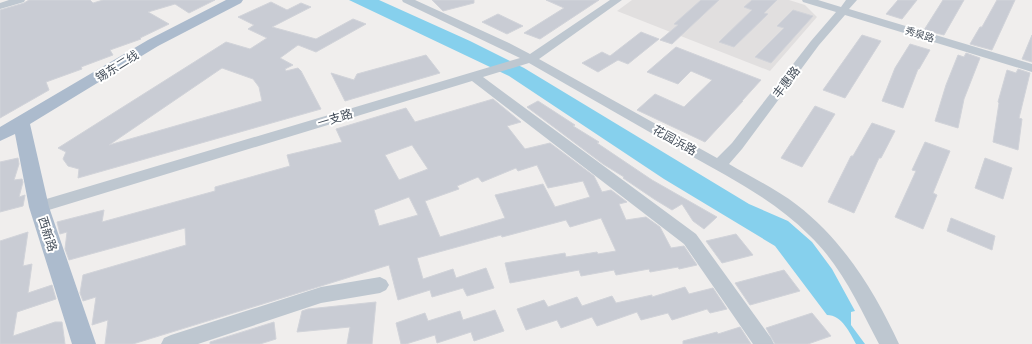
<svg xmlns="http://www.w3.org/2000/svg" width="1032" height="344" font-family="Manrope,'Noto Sans SC',sans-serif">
<rect width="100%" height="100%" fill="#f0eeed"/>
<polygon fill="#e1dfdf" points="632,0 789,0 805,5 817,17 770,71 617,11"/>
<path fill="#86d0ed" d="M349 0H379L470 41 524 68 749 204 788 221 812 242 832 269 855 311 851 312V325L865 344H856C850 333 842 315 827 315L775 246 664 179 509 76Z"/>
<g fill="#c9ccd4" stroke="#d1d3d9" fill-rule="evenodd">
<polygon points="29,0 90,0 93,3 103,0 215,0 189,13 175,4 148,12 169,24 140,38 141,39 110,50 113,55 81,67 82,69 46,82 49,90 0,118 0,10 24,3"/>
<polygon points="432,0 474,0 474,3 443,11"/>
<polygon points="546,0 599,0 540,39 524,33 564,8"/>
<polygon points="701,0 719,0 672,44 660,40 678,25 674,24"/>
<polygon points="752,0 777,0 764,13 768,14 734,47 719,42 752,10 744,7"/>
<polygon points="898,0 917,0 902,19 886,14"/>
<polygon points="943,0 964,0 944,35 924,30"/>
<polygon points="997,0 1015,0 992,50 970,44 980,27 982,27"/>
<path d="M271 2 287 10 301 3 311 7 272 27 316 39 353 19 366 24 316 52 298 45 280 58 293 65 285 69 286 71 298 68 301 71 321 109 78 178 79 169 68 166 63 159 66 152 58 148 226 42 250 49 267 38 248 29 254 25 238 17ZM222 68 253 79 259 87 262 101 109 145Z"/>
<polygon points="793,10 813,16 771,63 755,57 784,28 777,26"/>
<polygon points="498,14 523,26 507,34 482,22"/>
<polygon points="641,32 659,39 628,64 618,60 598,72 582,63 602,52 610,56"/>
<polygon points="862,35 881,41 845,98 823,90"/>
<polygon points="1032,35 1032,62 1022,59"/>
<polygon points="910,44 930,50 919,69 918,69 903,108 882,101 895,68"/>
<polygon points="676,47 761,80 742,101 743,101 705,142 637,110 655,94 684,107 712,80 691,71 678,84 647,72"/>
<polygon points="966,53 980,58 964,99 958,128 935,121 946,85 958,55 964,57"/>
<polygon points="426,55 440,73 345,101 331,73 354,80 357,74"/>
<polygon points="1018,69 1030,73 1019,118 1022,119 1018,150 993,142 999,103 998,102 1007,70 1016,73"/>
<path d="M493 99 521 122 507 126 525 149 550 143 594 176 602 192 611 190 627 202 619 204 626 220 646 217 660 227 671 248 684 246 697 265 679 269 678 267 650 272 649 269 616 275 614 270 581 276 579 270 510 283 505 263 565 253 566 257 597 252 598 254 616 251 601 218 570 227 566 220 502 237 501 235 417 258 423 279 453 269 456 278 486 268 494 288 467 296 463 288 432 297 430 290 398 300 389 265 133 344H105L108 320 92 325 96 297 83 301 80 293 83 275 186 245 185 228 69 260 65 249 67 232 60 234 57 222 104 210 102 222 215 191V187L290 166 287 155 342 142 336 129 406 108 415 122ZM412 145 428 169 399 180 385 155ZM537 165 548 188 583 181 590 197 555 207 543 184 495 195 505 218 440 237 425 201 459 189 457 186 478 177 482 182 516 168 518 171ZM409 197 418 215 379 226 374 210Z"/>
<polygon points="538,101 575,125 573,126 599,142 597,143 652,180 717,217 704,229 693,221 682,204 672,210 654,199 623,178 624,177 603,164 527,107"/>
<polygon points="815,106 835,114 802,167 781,158"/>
<polygon points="872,123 895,131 881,158 879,158 854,213 828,202 851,156 853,156"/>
<polygon points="925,142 950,151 933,193 937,195 923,229 895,217 916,171 912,170"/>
<polygon points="18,158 19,164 14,180 22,179 23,182 19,197 25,195 23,206 0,212 0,162"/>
<polygon points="985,158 1012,168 1003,199 975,188"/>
<polygon points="951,218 995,236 992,250 947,231"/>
<polygon points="28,232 23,266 32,264 28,293 52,285 56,299 17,312 13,336 55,322 62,322 65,344 0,344 0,241"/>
<polygon points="736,234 753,255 722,263 706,241"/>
<polygon points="784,270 800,291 750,305 735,283"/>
<polygon points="685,287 689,294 713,288 727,309 710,313 707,309 672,320 668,313 641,320 637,312 597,326 592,317 561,328 557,320 526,330 517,309 544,300 548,307 577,297 582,306 612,296 616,303 652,295 652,297"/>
<polygon points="376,302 372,344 347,344 350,327 297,332 302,311 308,309"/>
<polygon points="495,310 504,331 474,341 471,332 437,343 435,335 406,344 401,344 396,323 425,313 428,321 460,311 463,320"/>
<polygon points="812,313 831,336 808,344 775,344 766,328"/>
<polygon points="274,322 276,339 260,344 210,344 210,342"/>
<polygon points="740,327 751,344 683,344 683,341 717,332 718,334"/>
</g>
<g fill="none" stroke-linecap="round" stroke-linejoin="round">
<g fill="#bec7d0" fill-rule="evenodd">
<polygon points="9,0 25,0 24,2 0,9 0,3"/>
<path d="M402 0H415L509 43 530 54 610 0H622L539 59 717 158 732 143 811 41 836 12 803 2 802 0H818L841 7 846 0H857L849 9 1032 64V72L845 15 819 45 742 149 729 164C751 177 776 189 797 205 843 240 875 292 899 344H879C859 306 841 265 809 235 774 200 729 177 686 153 634 123 581 93 529 63L483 77 696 234 771 338 774 344H753L684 244 472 81 39 213 33 211 31 207 33 203 520 58 403 2Z"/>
<polygon points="380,277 386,280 389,285 386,290 380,293 321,303 198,344 161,344 164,338 171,335 321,287"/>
</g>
<polygon fill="#acbbcd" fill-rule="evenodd" points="226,0 243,0 241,3 158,46 30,124 49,207 96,344 72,344 29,207 15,134 0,141 0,127 148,40"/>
</g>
<g text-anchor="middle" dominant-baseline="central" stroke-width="4" stroke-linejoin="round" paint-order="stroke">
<g font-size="10" fill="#454f5b" stroke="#fff">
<text transform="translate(920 34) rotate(17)">秀泉路</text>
</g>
<g font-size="12" fill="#454f5b" stroke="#fff">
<text transform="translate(117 66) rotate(-32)">锡东二线</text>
<text transform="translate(786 82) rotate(-53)">丰惠路</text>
<text transform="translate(335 118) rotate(-17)">一支路</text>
<text transform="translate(675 140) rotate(29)">花园浜路</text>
<text transform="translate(48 234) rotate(72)">西新路</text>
</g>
</g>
</svg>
